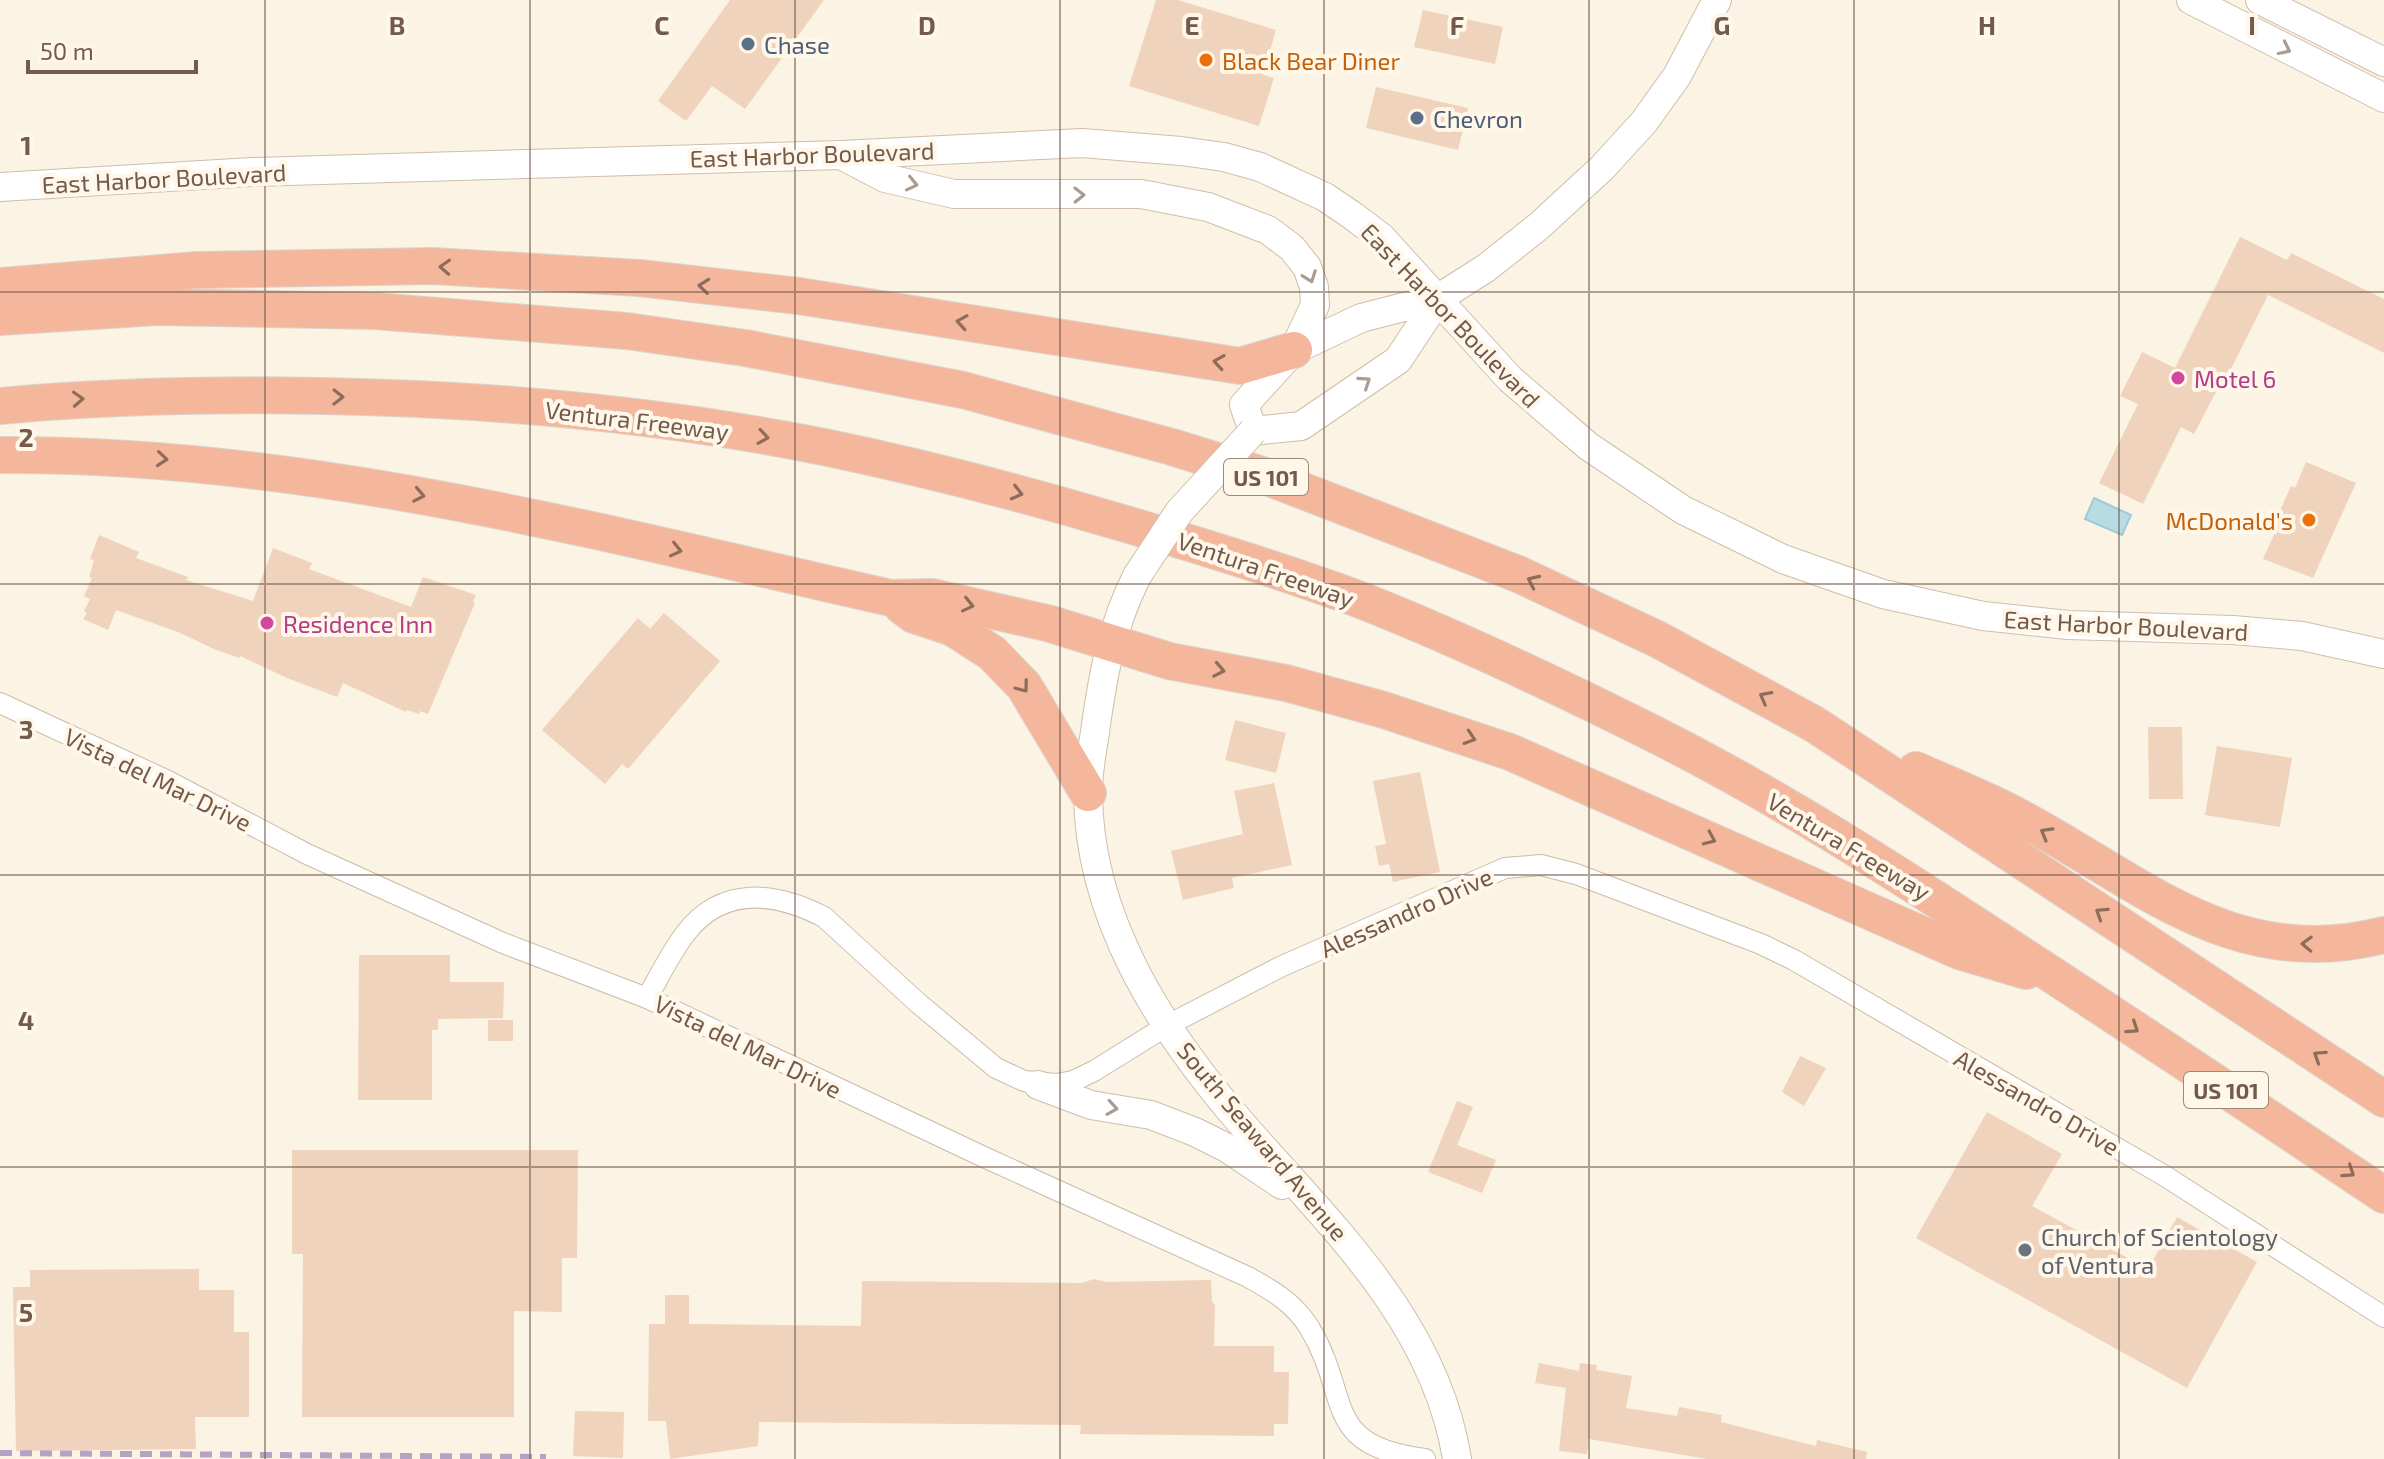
<svg xmlns="http://www.w3.org/2000/svg" width="2384" height="1459" font-family="'Exo 2',sans-serif">
<rect width="100%" height="100%" fill="#fbf3e3"/>
<polygon fill="#b8dce4" stroke="#9fcbd6" stroke-width="2" points="2094,498 2131,515 2122,535 2085,519"/>
<g fill="#f0d3bc">
<polygon points="730,0 824,0 745,109 712,86 686,121 658,101"/>
<polygon points="1156,0 1178,0 1276,30 1263,75 1274,78 1259,126 1129,86"/>
<polygon points="1423,10 1503,27 1495,64 1414,47"/>
<polygon points="1376,87 1468,108 1458,150 1366,128"/>
<polygon points="2240,237 2287,260 2291,253 2384,299 2384,353 2268,295 2221,389 2218,388 2194,434 2181,427 2143,504 2099,483 2138,404 2120,396 2142,352 2175,368"/>
<polygon points="2306,462 2356,483 2313,578 2263,559 2276,530 2272,528 2291,486 2295,488"/>
<polygon points="99,535 139,552 136,558 188,577 186,580 253,601 273,548 312,563 309,569 411,607 423,577 476,595 473,602 475,603 428,714 420,711 419,714 407,710 406,712 343,683 337,697 287,678 240,656 239,658 214,649 178,632 116,610 108,630 83,619 87,613 84,611 90,599 84,596 92,578 89,577 94,560 90,559"/>
<polygon points="664,613 720,661 628,769 622,764 605,784 542,730 638,618 650,629"/>
<polygon points="1235,720 1286,733 1276,773 1225,760"/>
<polygon points="2148,727 2182,727 2183,799 2149,799"/>
<polygon points="2217,746 2292,758 2280,827 2205,815"/>
<polygon points="1420,772 1440,872 1393,882 1389,864 1379,866 1375,846 1386,844 1373,781"/>
<polygon points="1274,783 1292,865 1232,878 1234,888 1183,900 1171,851 1243,834 1234,791"/>
<polygon points="359,955 450,955 450,982 504,982 503,1018 438,1019 438,1030 432,1030 432,1100 358,1100"/>
<rect x="488" y="1020" width="25" height="21"/>
<polygon points="1800,1056 1826,1068 1804,1106 1782,1092"/>
<polygon points="1457,1101 1473,1107 1457,1145 1496,1160 1482,1193 1428,1172"/>
<polygon points="1987,1112 2062,1154 2032,1206 2148,1269 2177,1217 2257,1262 2187,1388 1916,1238"/>
<polygon points="292,1150 578,1150 577,1258 562,1258 562,1312 514,1311 514,1417 302,1417 303,1254 292,1254"/>
<polygon points="199,1269 199,1290 234,1290 234,1332 249,1332 249,1417 195,1417 196,1449 16,1451 13,1287 30,1287 30,1270"/>
<polygon points="1094,1279 1107,1282 1211,1280 1212,1301 1215,1306 1214,1346 1274,1346 1274,1372 1289,1372 1288,1424 1274,1424 1274,1436 1080,1434 1081,1425 759,1422 758,1446 670,1459 666,1421 648,1421 649,1324 665,1324 665,1295 689,1295 689,1324 861,1326 862,1281 1082,1283"/>
<polygon points="1539,1363 1579,1371 1580,1363 1597,1365 1596,1370 1632,1376 1626,1408 1677,1416 1679,1407 1722,1415 1721,1422 1816,1446 1817,1440 1867,1452 1866,1459 1707,1459 1589,1439 1587,1454 1559,1451 1566,1388 1535,1383"/>
<polygon points="575,1411 624,1412 623,1458 573,1456"/>
</g>
<g fill="none" stroke-linecap="round" stroke-linejoin="round">
<defs>
<g id="street">
<path d="M0 703 168 781 307 854 503 943 647 998 986 1158 1248 1277C1273 1291 1293 1302 1309 1327 1352 1397 1320 1446 1425 1459"/>
<path d="M647 998C659 977 670 954 685 934 722 885 775 892 824 917L918 1003 996 1068 1024 1081 1056 1084 1073 1081 1094 1071 1168 1025 1280 967 1505 868 1541 865 1576 874 1761 944 1794 960 2165 1176 2384 1317"/>
</g>
<g id="secondary">
<polyline points="2191,0 2384,98"/>
<polyline points="2260,0 2384,62"/>
<polyline points="841,155 885,178 954,194 1141,194 1208,207 1268,230 1292,248 1307,267 1314,287 1315,305 1294,350"/>
<polyline points="0,187 252,172 841,155 1082,143 1181,151 1224,157 1260,167 1325,197 1353,216 1381,237 1510,379 1588,446 1683,510 1783,559 1883,594 1983,616 2068,625 2233,630 2302,636 2384,654"/>
<polyline points="1439,298 1398,360 1301,426 1253,431 1244,405 1294,350 1361,318 1439,298 1486,268 1539,226 1602,168 1644,122 1677,76 1717,0"/>
<path d="M1137 576C1111 628 1103 674 1095 732 1092 752 1088 771 1088 792 1088 918 1162 1032 1242 1124 1330 1225 1435 1321 1457 1459"/>
<polyline points="1038,1085 1091,1105 1151,1115 1195,1132 1227,1148 1282,1185"/>
</g>
<g id="highway">
<polyline points="0,286 197,270 433,266 639,278 799,296 1240,366 1294,350"/>
<polyline points="0,317 157,307 375,311 627,331 745,348 963,390 1172,447 1262,475 1518,574 1657,639 1814,724 2384,1099"/>
<path d="M0 406C107 396 215 394 323 396 490 399 659 414 824 447 921 467 1017 492 1112 520 1195 544 1277 569 1358 599 1458 638 1556 685 1652 733 1764 789 1870 856 1974 924 2112 1013 2248 1104 2384 1195"/>
<path d="M0 455C303 453 597 532 891 598L932 597 1051 624 1169 661 1286 683 1384 710 1510 752 1959 951 2026 971"/>
<polyline points="902,606 914,615 953,628 992,653 1024,686 1088,793"/>
<path d="M1916 770C1949 785 1983 798 2015 815 2139 880 2232 974 2384 935"/>
</g>
</defs>
<use href="#street" stroke="#cdbbaa" stroke-width="22"/>
<use href="#secondary" stroke="#d1bdaa" stroke-width="30"/>
<use href="#highway" stroke="#dbd4d0" stroke-width="38"/>
<use href="#street" stroke="#fff" stroke-width="20"/>
<use href="#secondary" stroke="#fff" stroke-width="28"/>
<use href="#highway" stroke="#f4b79c" stroke-width="36"/>
<polyline stroke="#b6a2c4" stroke-width="6" stroke-dasharray="12 8" stroke-linecap="butt" points="0,1453 546,1457"/>
<defs>
<polyline id="secondary-bridge" points="1137,576 1179,512 1253,431"/>
</defs>
<use href="#secondary-bridge" stroke="#d1bdaa" stroke-width="30" stroke-linecap="butt"/>
<use href="#secondary-bridge" stroke="#fff" stroke-width="28"/>
</g>
<defs><path id="oneway-chevron" d="M-2-3.5L2.5 0L-2 3.5" fill="none" stroke-width="1.6" stroke-linecap="round" stroke-linejoin="round" transform="scale(2)"/></defs>
<g stroke="#ab9c92">
<use href="#oneway-chevron" transform="translate(2285 49) rotate(26)"/>
<use href="#oneway-chevron" transform="translate(912 184) rotate(13)"/>
<use href="#oneway-chevron" transform="translate(1079 195) rotate(-1)"/>
<use href="#oneway-chevron" transform="translate(1310 277) rotate(70)"/>
<use href="#oneway-chevron" transform="translate(1365 382) rotate(-34)"/>
<use href="#oneway-chevron" transform="translate(1112 1108) rotate(9)"/>
</g>
<g stroke="#8d6d5a">
<use href="#oneway-chevron" transform="translate(445 267) rotate(-177)"/>
<use href="#oneway-chevron" transform="translate(704 286) rotate(-174)"/>
<use href="#oneway-chevron" transform="translate(962 322) rotate(-171)"/>
<use href="#oneway-chevron" transform="translate(1219 362) rotate(-171)"/>
<use href="#oneway-chevron" transform="translate(338 397) rotate(1)"/>
<use href="#oneway-chevron" transform="translate(78 399) rotate(-3)"/>
<use href="#oneway-chevron" transform="translate(763 437) rotate(9)"/>
<use href="#oneway-chevron" transform="translate(162 459) rotate(5)"/>
<use href="#oneway-chevron" transform="translate(1017 493) rotate(14)"/>
<use href="#oneway-chevron" transform="translate(419 495) rotate(11)"/>
<use href="#oneway-chevron" transform="translate(676 550) rotate(13)"/>
<use href="#oneway-chevron" transform="translate(1533 581) rotate(-155)"/>
<use href="#oneway-chevron" transform="translate(968 605) rotate(13)"/>
<use href="#oneway-chevron" transform="translate(1219 670) rotate(11)"/>
<use href="#oneway-chevron" transform="translate(1023 687) rotate(53)"/>
<use href="#oneway-chevron" transform="translate(1765 697) rotate(-152)"/>
<use href="#oneway-chevron" transform="translate(1470 738) rotate(18)"/>
<use href="#oneway-chevron" transform="translate(2046 833) rotate(-150)"/>
<use href="#oneway-chevron" transform="translate(1710 839) rotate(24)"/>
<use href="#oneway-chevron" transform="translate(2101 913) rotate(-147)"/>
<use href="#oneway-chevron" transform="translate(2307 944) rotate(-178)"/>
<use href="#oneway-chevron" transform="translate(2133 1028) rotate(34)"/>
<use href="#oneway-chevron" transform="translate(2319 1056) rotate(-147)"/>
<use href="#oneway-chevron" transform="translate(2349 1172) rotate(34)"/>
</g>
<path fill="none" stroke="#735a4a" stroke-width="2" stroke-opacity="0.55" d="M265 0V1459M530 0V1459M795 0V1459M1060 0V1459M1324 0V1459M1589 0V1459M1854 0V1459M2119 0V1459M0 292H2384M0 584H2384M0 875H2384M0 1167H2384"/>
<g fill="#5c6f8a" stroke="#fff7e9" stroke-width="3">
<circle cx="748" cy="44" r="8"/>
<circle cx="1417" cy="118" r="8"/>
</g>
<g fill="#e8710a" stroke="#fff7e9" stroke-width="3">
<circle cx="1206" cy="60" r="8"/>
<circle cx="2309" cy="520" r="8"/>
</g>
<g fill="#d1479c" stroke="#fff7e9" stroke-width="3">
<circle cx="2178" cy="378" r="8"/>
<circle cx="267" cy="623" r="8"/>
</g>
<circle fill="#6b7280" stroke="#fff7e9" stroke-width="3" cx="2025" cy="1250" r="8"/>
<g text-anchor="middle" dominant-baseline="central" stroke-width="8" stroke-linejoin="round" paint-order="stroke">
<g fill="#fff7e9" stroke="#9d897a" stroke-width="2">
<rect x="1224" y="459" width="84" height="36" rx="6"/>
<rect x="2184" y="1072" width="84" height="36" rx="6"/>
</g>
<g font-size="22" font-weight="bold" fill="#735a4a">
<text x="1266" y="477">US 101</text>
<text x="2226" y="1090">US 101</text>
</g>
<g font-size="24" fill="#4e5e75" stroke="#fff7e9" text-anchor="start">
<text x="764" y="44">Chase</text>
<text x="1433" y="118">Chevron</text>
</g>
<g font-size="24" fill="#c56008" stroke="#fff7e9" text-anchor="start">
<text x="1222" y="60">Black Bear Diner</text>
<text x="2293" y="520" text-anchor="end">McDonald's</text>
</g>
<g font-size="24" fill="#735a4a" stroke="#fff7e9">
<text transform="translate(812 154) rotate(-2)">East Harbor Boulevard</text>
<text transform="translate(164 178) rotate(-3)">East Harbor Boulevard</text>
<text transform="translate(1451 315) rotate(46)">East Harbor Boulevard</text>
<text transform="translate(637 420) rotate(7)">Ventura Freeway</text>
<text transform="translate(1266 569) rotate(19)">Ventura Freeway</text>
<text transform="translate(2126 625) rotate(3)">East Harbor Boulevard</text>
<text transform="translate(158 779) rotate(26)">Vista del Mar Drive</text>
<text transform="translate(1849 846) rotate(31)">Ventura Freeway</text>
<text transform="translate(1406 912) rotate(-24)">Alessandro Drive</text>
<text transform="translate(748 1046) rotate(26)">Vista del Mar Drive</text>
<text transform="translate(2037 1102) rotate(30)">Alessandro Drive</text>
<text transform="translate(1263 1141) rotate(50)">South Seaward Avenue</text>
</g>
<g font-size="24" fill="#b23c85" stroke="#fff7e9" text-anchor="start">
<text x="2194" y="378">Motel 6</text>
<text x="283" y="623">Residence Inn</text>
</g>
<g font-size="24" fill="#5b616d" stroke="#fff7e9" text-anchor="start">
<text x="2041" y="1236">Church of Scientology<tspan x="2041" dy="28">of Ventura</tspan></text>
</g>
</g>
<g font-size="26" text-anchor="middle" font-weight="bold" fill="#735a4a" stroke="#fff7e9" stroke-width="8" stroke-linejoin="round" paint-order="stroke">
<text x="397" y="35">B</text>
<text x="662" y="35">C</text>
<text x="927" y="35">D</text>
<text x="1192" y="35">E</text>
<text x="1457" y="35">F</text>
<text x="1722" y="35">G</text>
<text x="1987" y="35">H</text>
<text x="2252" y="35">I</text>
<text x="26" y="155">1</text>
<text x="26" y="447">2</text>
<text x="26" y="739">3</text>
<text x="26" y="1030">4</text>
<text x="26" y="1322">5</text>
</g>
<path d="M28 60v12h168v-12" fill="none" stroke="#735a4a" stroke-width="4"/>
<text x="40" y="60" font-size="24" fill="#735a4a" stroke="#fff7e9" stroke-width="6" paint-order="stroke">50 m</text>
</svg>
